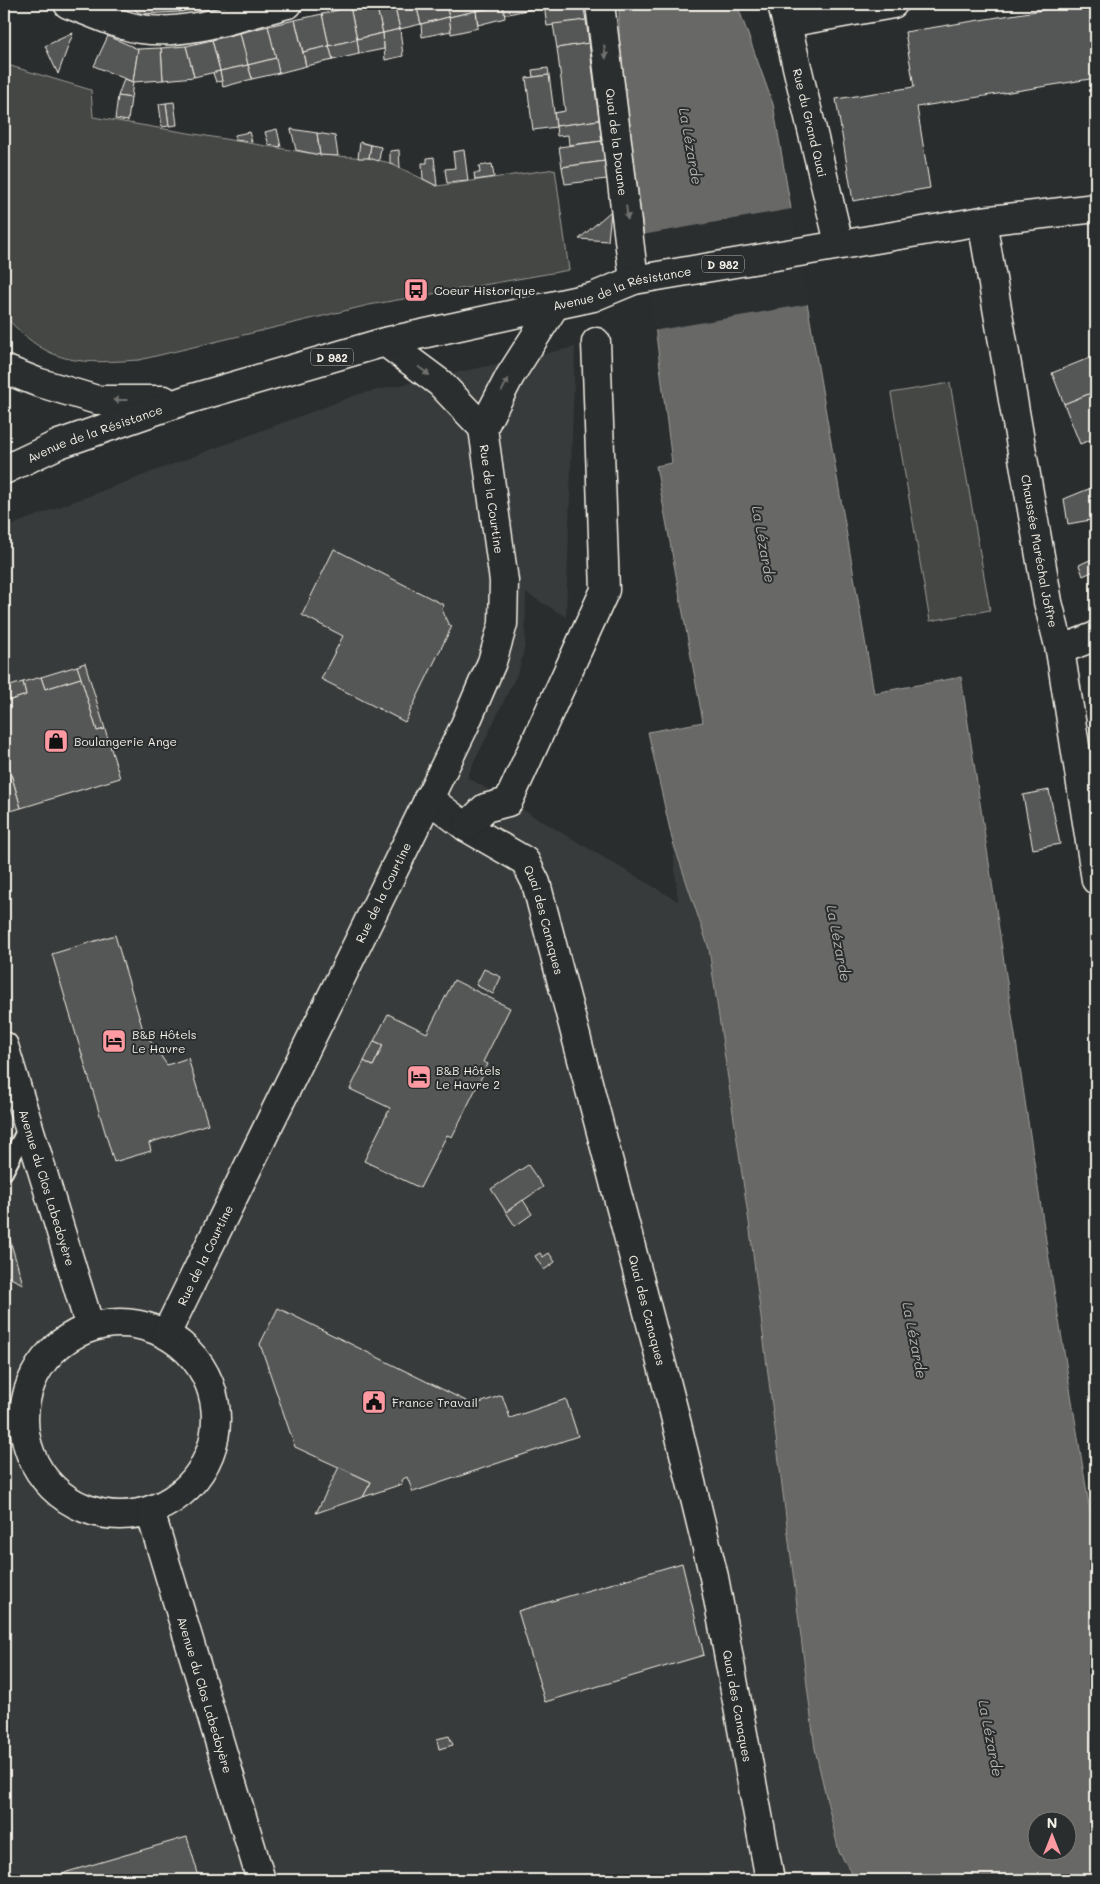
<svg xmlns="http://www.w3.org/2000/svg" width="1100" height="1884" font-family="Mali,sans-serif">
<rect width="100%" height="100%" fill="#2a2d2e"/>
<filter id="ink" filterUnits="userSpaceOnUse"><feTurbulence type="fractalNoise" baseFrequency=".02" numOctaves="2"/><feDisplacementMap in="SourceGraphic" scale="10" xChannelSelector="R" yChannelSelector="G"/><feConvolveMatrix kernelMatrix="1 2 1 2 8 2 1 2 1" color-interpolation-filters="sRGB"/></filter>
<g filter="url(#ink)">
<polygon fill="#373a3a" points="575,347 566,617 526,593 525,646 519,670 467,777 678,901 672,839 709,949 749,1222 815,1749 839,1852 856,1880 4,1880 4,531 17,523 359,394"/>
<g fill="#444645" stroke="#9c9c96">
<path d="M4 64 91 90 93 117 320 155 369 158 390 163 437 186 555 169 569 270 369 305 139 360C75 364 49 365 4 315Z"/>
<polygon points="950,383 990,610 930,621 891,393"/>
</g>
<path fill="#676866" stroke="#9f9f9a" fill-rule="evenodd" d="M619 4H737L773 104 874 693 961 677 1047 1247 1096 1548V1880H856L839 1852 815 1749 749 1222 709 949 672 839 648 732 703 722 656 466 672 463 619 36ZM1038 1822H1068V1852H1038Z"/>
<polygon fill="#2a2d2e" points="792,209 809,304 652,331 642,235"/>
<g fill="#555756" stroke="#f4f1e8">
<polygon points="133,4 177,4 180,12 142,14 136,11"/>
<polygon points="177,4 218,4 180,12"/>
<polygon points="363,4 376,4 383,33 357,39 350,7"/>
<polygon points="376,4 394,4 400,29 383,33"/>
<polygon points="394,4 416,4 421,24 400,29"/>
<polygon points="416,4 446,4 449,17 421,24"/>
<polygon points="446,4 475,4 476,11 449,17"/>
<polygon points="475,4 503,4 503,5 476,11"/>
<polygon points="503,4 540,4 540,7 504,15"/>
<polygon points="583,4 586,20 547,26 544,5"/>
<polygon points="1080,4 1096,4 1096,78 917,107 930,188 853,201 836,99 914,87 905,32"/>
<polygon points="503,5 505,18 478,25 476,11"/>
<polygon points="350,7 357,39 329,46 322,14"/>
<polygon points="476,11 478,28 451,34 449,17"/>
<polygon points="322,14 329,46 303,52 295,20"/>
<polygon points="449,17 451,31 422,37 421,24"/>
<polygon points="295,20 306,66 279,73 268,26"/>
<polygon points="586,20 589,43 557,48 553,24"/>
<polygon points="268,26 276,58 248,65 240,33"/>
<polygon points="400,29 403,56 385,60 383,33"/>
<polygon points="73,33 58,74 45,46"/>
<polygon points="240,33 248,65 220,71 212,40"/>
<polygon points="383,33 384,49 359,54 357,39"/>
<polygon points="108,36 138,49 133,82 94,66"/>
<polygon points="357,39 359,54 333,60 329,46"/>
<polygon points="212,40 220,71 194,77 186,46"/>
<polygon points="589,43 599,120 556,126 554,113 565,111 557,48"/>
<polygon points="186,46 194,77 163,80 161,48"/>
<polygon points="329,46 333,60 306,66 303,52"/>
<polygon points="161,48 163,80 133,82 138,49"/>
<polygon points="276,58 279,73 252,79 248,65"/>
<polygon points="248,65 252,79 223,87 220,71"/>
<polygon points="548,68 549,75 533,77 532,70"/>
<polygon points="220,71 222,81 216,82 213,73"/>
<polygon points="549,75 556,127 533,130 526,78"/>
<polygon points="124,79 133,82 131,98 118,96"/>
<polygon points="118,96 131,98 128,121 115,119"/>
<polygon points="174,102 177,125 169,126 166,103"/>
<polygon points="166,103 169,126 162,127 159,104"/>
<polygon points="599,120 602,141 569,145 568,135 557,136 556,126"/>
<polygon points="277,129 281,147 269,145 265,132"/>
<polygon points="291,129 317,133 320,155 296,150"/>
<polygon points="249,132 252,142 235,140 235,135"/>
<polygon points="317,133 335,136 338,156 320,155"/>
<polygon points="602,141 605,161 562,167 559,147"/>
<polygon points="360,142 371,145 369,158 358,158"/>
<polygon points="371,145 381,147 379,161 369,158"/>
<polygon points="399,150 400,168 390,163 390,151"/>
<polygon points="464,150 468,181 447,183 445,169 455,168 453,152"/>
<polygon points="434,157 437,186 423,179 422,163 427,163 427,158"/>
<polygon points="605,161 607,179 565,184 562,167"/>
<polygon points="492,164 494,177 475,180 474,173 480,173 479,166"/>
<polygon points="611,211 608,241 579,239"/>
<polygon points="1094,356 1096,362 1096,391 1064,404 1052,373"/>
<polygon points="1096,391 1096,438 1080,444 1064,404"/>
<polygon points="1096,486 1096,519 1068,524 1064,499"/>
<polygon points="334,549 444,605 442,609 448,624 452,626 405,722 321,679 343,636 302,615"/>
<polygon points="1096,557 1096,570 1083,576 1079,565"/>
<polygon points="85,663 105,729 97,731 77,666"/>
<polygon points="77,666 81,678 45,689 41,677"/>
<polygon points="41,677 45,689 81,678 97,731 105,729 120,778 21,808 4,750 4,702 26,695 23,682"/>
<polygon points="23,682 26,695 4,702 4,688"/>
<polygon points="4,750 21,808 7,812 4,800"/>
<polygon points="1049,790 1060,844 1033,849 1023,795"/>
<polygon points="115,935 143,1030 167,1065 188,1058 208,1124 149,1143 151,1151 114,1162 52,954"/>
<polygon points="484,969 501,977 493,994 476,985"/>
<polygon points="454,980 510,1008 483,1062 488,1064 452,1137 447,1135 420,1188 364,1161 390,1108 350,1089 364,1061 373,1066 383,1045 374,1041 388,1014 427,1033"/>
<polygon points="374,1041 383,1045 373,1066 364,1061"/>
<polygon points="528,1165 543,1187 506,1212 491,1189"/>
<polygon points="523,1200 532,1214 515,1226 506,1212"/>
<polygon points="7,1230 23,1284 4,1275 4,1235"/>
<polygon points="540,1253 543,1257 549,1253 555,1262 544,1270 535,1256"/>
<polygon points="4,1275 8,1277 5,1284 11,1287 4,1300"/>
<polygon points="278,1308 474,1405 502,1395 510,1418 566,1399 578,1436 413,1492 407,1477 401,1480 402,1484 363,1497 371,1482 295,1447 260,1344"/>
<polygon points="339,1467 371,1482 363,1497 316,1513"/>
<polygon points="682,1563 704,1655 545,1702 518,1611"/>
<polygon points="449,1736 453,1745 439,1749 437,1739"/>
<polygon points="187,1837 200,1880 53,1880 67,1872"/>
</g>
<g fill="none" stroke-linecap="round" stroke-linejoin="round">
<defs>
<polyline id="lane" points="4,1172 28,1126"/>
<g id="street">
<path d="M68 4C88 11 122 27 141 29 187 36 244 15 288 4"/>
<path id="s1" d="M600 4 634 280"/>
<path id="s2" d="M782 4 839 243"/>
<polyline points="787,23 893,4"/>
<path id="s3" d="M982 221 1048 602 1060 650 1096 880"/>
<polyline points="385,342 440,383 483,428"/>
<polyline points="1060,650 1096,636"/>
<path id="s4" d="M428 798 466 827 525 861 536 883 673 1408 714 1577 770 1880"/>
<polyline points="466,827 485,808 508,802 605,590 596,342"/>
<path id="s5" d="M4 1046 90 1327"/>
<circle cx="120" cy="1419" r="96"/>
<path id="s6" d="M166 1334 464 727 492 662 503 624 504 581 483 428 510 376 554 307"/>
<path id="s7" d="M150 1511 261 1880"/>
</g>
<g id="primary">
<polyline points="4,369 37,382 97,400 164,400"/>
<path id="s8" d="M4 470 59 444 186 400 385 342 593 297 634 280 982 221 1096 208"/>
</g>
</defs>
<use href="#lane" stroke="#f4f1e8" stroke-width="20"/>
<use href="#street" stroke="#f4f1e8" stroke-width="31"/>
<use href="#primary" stroke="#f4f1e8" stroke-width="31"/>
<use href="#lane" stroke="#2a2d2e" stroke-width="16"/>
<use href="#street" stroke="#2a2d2e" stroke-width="28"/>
<use href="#primary" stroke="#2a2d2e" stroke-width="28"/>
</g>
<defs><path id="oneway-solid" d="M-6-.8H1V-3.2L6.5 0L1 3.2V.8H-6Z" transform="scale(1.25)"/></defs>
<g fill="#71726f">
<use href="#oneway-solid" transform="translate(605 52) rotate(82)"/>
<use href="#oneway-solid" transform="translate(627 213) rotate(84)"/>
<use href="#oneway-solid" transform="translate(424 371) rotate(37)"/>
<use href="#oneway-solid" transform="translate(505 385) rotate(-62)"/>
<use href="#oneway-solid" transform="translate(120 400) rotate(180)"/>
</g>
</g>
<defs>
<symbol id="bus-square" viewBox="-11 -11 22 22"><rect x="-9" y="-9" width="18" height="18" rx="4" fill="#ff9aa2" stroke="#2a2d2e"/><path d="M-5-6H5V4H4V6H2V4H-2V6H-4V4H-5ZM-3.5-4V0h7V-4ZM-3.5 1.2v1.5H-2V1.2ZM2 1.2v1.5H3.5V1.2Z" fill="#111"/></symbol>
<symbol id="shop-square" viewBox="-11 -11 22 22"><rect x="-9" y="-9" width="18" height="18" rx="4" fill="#ff9aa2" stroke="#2a2d2e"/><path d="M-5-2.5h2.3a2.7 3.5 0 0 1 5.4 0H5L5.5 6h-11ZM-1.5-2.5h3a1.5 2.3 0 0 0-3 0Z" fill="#111"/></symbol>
<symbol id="hotel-square" viewBox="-11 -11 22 22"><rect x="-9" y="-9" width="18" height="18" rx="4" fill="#ff9aa2" stroke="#2a2d2e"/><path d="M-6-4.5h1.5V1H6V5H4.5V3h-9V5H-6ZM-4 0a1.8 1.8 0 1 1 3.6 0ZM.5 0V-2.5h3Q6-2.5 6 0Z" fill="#111"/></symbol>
<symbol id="civic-square" viewBox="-11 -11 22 22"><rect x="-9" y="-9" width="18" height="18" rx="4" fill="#ff9aa2" stroke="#2a2d2e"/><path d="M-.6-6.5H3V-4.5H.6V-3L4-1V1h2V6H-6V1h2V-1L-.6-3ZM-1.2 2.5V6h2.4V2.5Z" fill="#111"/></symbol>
</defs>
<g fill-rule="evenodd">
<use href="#bus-square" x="402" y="276" width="28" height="28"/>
<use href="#shop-square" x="42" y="727" width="28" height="28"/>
<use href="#hotel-square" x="100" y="1027" width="28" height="28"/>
<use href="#hotel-square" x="405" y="1063" width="28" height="28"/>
<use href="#civic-square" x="360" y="1388" width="28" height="28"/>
</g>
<g text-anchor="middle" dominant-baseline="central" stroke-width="4" stroke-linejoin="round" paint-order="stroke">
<g fill="#2a2d2e" stroke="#b7b6b0" stroke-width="1">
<rect x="702" y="255.5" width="42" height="17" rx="4"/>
<rect x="311" y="348.5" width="42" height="17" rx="4"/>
</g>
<g font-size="11" font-weight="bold" fill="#f4f1e8">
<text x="723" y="264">D 982</text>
<text x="332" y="357">D 982</text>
</g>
<g font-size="12" fill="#f4f1e8" stroke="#2a2d2e">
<text stroke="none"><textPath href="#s2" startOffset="122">Rue du Grand Quai</textPath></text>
<text stroke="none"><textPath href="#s1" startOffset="139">Quai de la Douane</textPath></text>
<text stroke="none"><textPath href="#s8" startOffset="646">Avenue de la Résistance</textPath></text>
<text stroke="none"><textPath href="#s8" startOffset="98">Avenue de la Résistance</textPath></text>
<text transform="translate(492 499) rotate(82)">Rue de la Courtine</text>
<text stroke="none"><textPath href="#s3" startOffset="335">Chaussée Maréchal Joffre</textPath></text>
<text stroke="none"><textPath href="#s6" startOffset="492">Rue de la Courtine</textPath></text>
<text stroke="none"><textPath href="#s4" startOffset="178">Quai des Canaques</textPath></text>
<text stroke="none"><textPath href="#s5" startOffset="148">Avenue du Clos Labedoyère</textPath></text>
<text stroke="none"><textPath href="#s6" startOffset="88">Rue de la Courtine</textPath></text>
<text stroke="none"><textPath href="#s4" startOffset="582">Quai des Canaques</textPath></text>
<text stroke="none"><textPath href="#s7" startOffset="192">Avenue du Clos Labedoyère</textPath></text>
<text stroke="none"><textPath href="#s4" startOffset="988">Quai des Canaques</textPath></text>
</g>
<g font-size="12" fill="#f4f1e8" stroke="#2a2d2e" text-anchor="start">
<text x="434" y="290">Coeur Historique</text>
<text x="74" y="741">Boulangerie Ange</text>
<text x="132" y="1034">B&amp;B Hôtels<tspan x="132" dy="14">Le Havre</tspan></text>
<text x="436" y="1070">B&amp;B Hôtels<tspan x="436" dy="14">Le Havre 2</tspan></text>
<text x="392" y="1402">France Travail</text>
</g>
<g font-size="14" font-style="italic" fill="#b5b3ae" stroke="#2a2d2e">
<text transform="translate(691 146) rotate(80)">La Lézarde</text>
<text transform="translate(764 544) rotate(80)">La Lézarde</text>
<text transform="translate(839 943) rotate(79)">La Lézarde</text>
<text transform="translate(915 1340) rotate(79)">La Lézarde</text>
<text transform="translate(991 1738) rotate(79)">La Lézarde</text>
</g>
</g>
<rect width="1100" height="1884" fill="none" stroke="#2a2d2e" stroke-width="20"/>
<rect x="10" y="10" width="1080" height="1864" fill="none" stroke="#f4f1e8" stroke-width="2" filter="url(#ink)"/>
<g transform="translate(1052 1836)"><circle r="24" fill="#2a2d2e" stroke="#7b7b78"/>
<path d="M0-4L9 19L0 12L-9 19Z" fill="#ff9aa2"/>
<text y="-8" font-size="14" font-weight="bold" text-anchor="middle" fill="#f4f1e8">N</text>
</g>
</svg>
